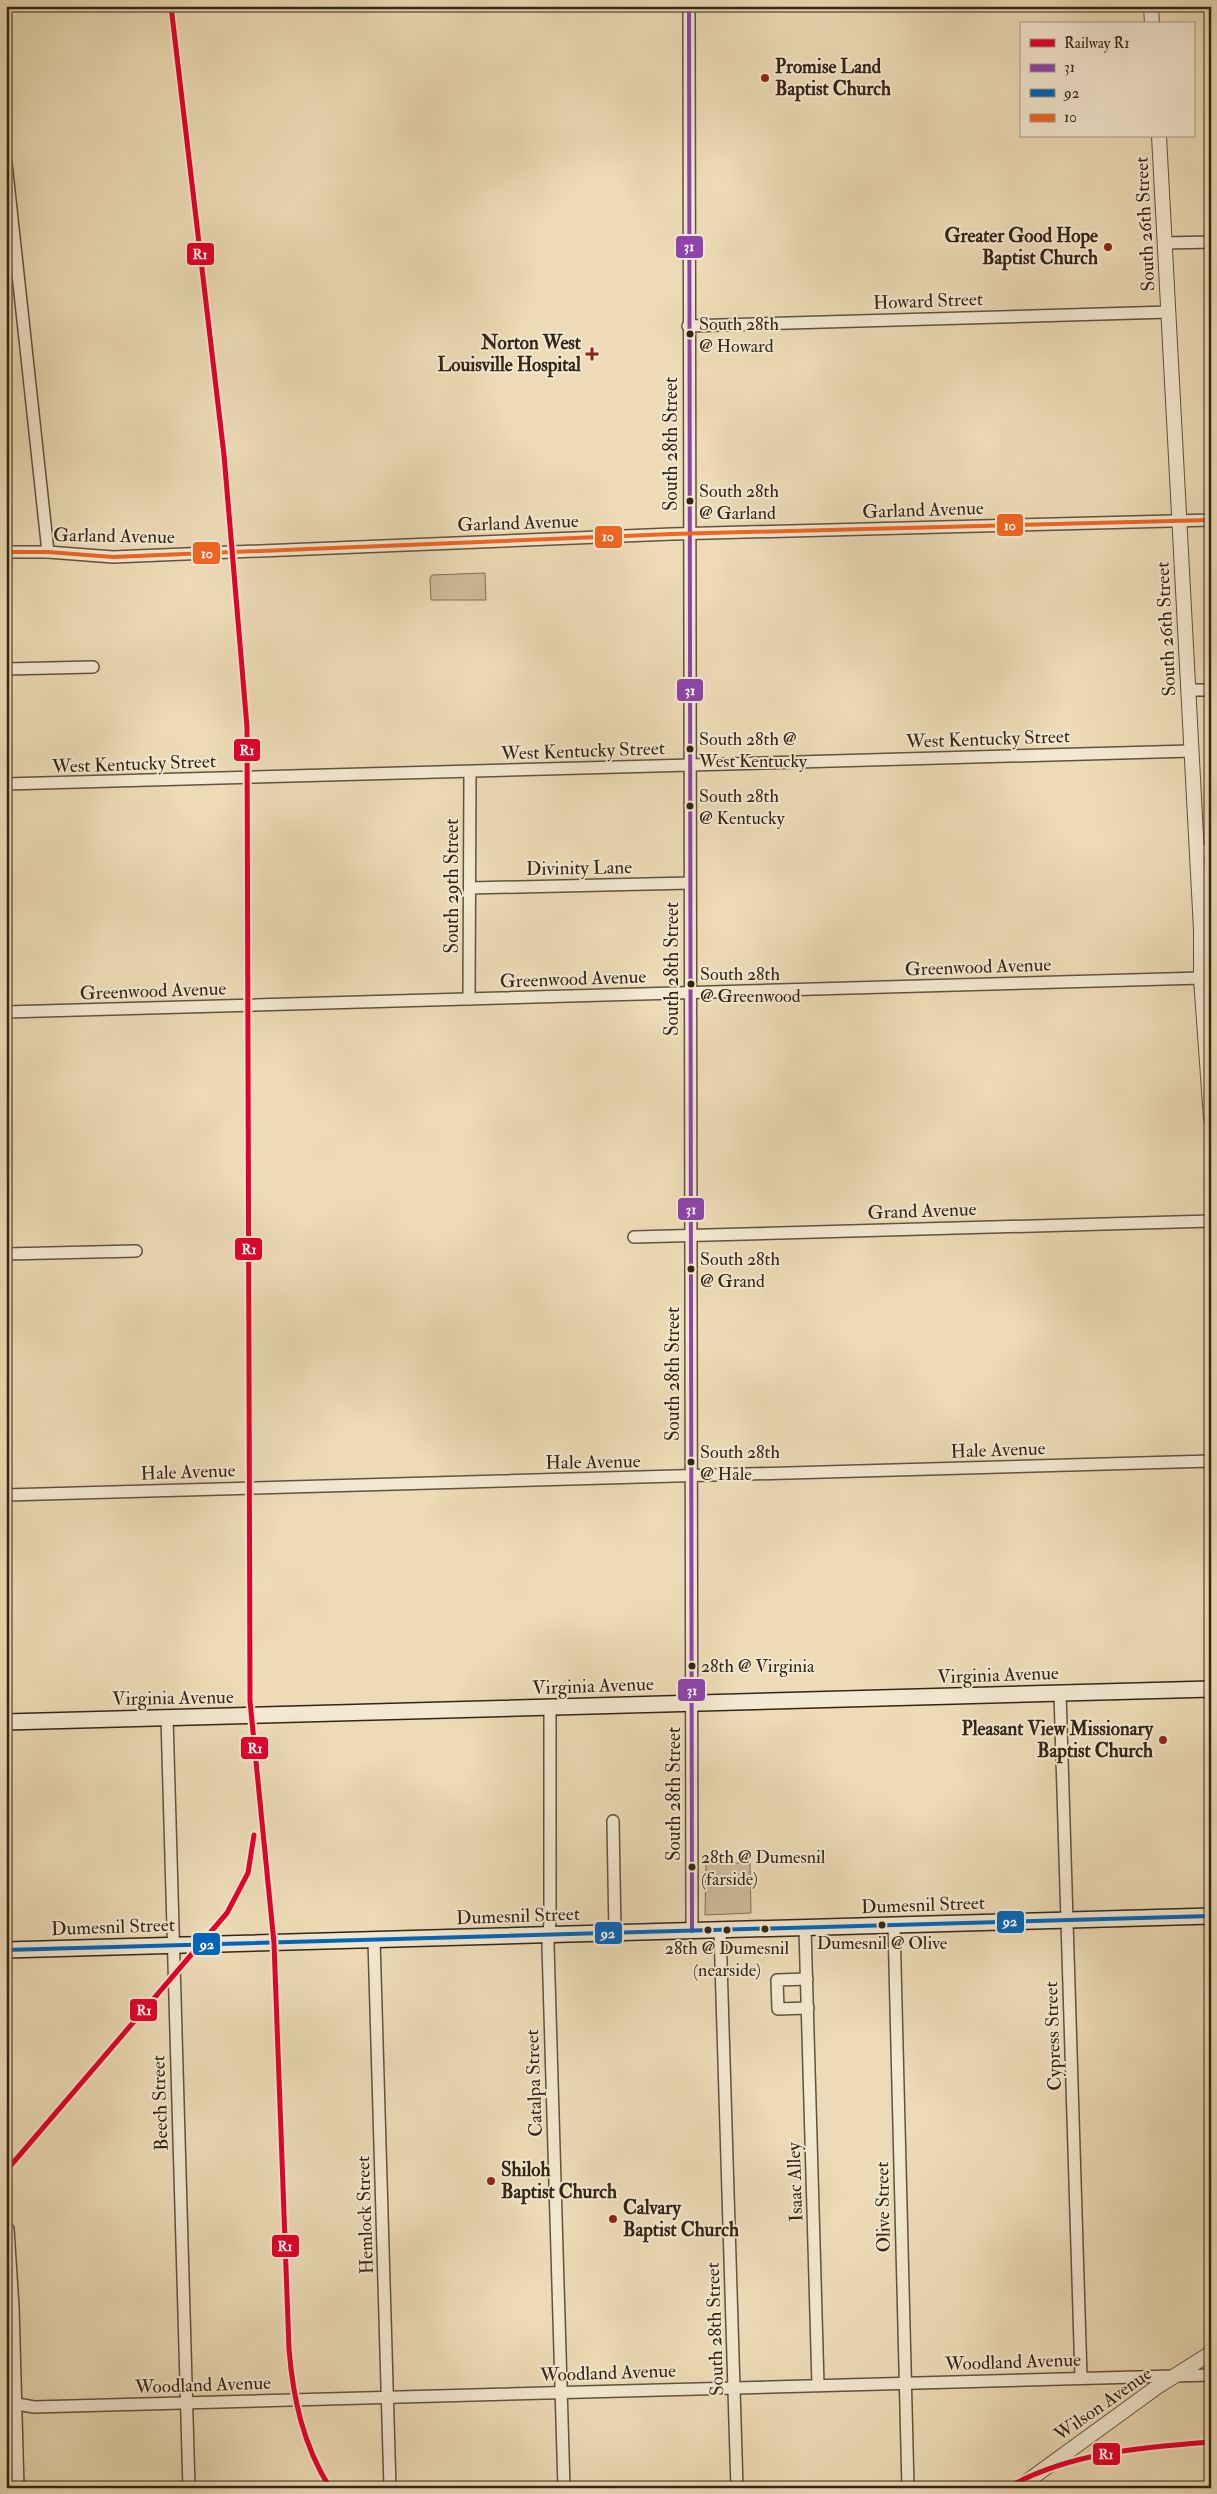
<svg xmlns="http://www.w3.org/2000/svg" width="1217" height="2494" font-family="'IM FELL Double Pica',serif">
<rect width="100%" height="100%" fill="#ecdbb6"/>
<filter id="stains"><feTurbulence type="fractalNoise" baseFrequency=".004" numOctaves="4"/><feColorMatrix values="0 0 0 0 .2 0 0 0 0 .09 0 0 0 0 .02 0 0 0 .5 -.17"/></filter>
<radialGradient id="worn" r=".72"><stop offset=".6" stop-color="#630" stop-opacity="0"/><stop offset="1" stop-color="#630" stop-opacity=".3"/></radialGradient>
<g fill="#cdbc9b" stroke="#807058">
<polygon points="485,573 486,600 431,600 430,579 432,575"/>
<polygon points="706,1863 750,1863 751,1913 705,1915"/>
</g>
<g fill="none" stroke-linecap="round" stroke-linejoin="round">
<defs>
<g id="minor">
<polyline points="689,6 692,1931"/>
<polyline points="6,163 48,552"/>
<polyline points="1165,243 1211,242"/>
<polyline points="688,326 1169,312"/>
<polyline points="6,552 48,552 113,557 672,534 1211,520"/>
<polyline points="6,669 93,667"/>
<polyline points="1188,690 1211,690"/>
<polyline points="6,784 1191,751"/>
<polyline points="1196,851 1211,850"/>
<polyline points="470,888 690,883"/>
<polyline points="1201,930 1211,930"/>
<polyline points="469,999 470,772"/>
<polyline points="6,1012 1201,978"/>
<polyline points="634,1237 1211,1221"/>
<polyline points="6,1254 136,1251"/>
<polyline points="6,1495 1211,1461"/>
<polyline points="1060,1693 1081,2377"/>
<polyline points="550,1708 550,1921 548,1945 564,2488"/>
<polyline points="167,1718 189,2488"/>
<polyline points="613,1821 615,1933"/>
<polyline points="894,1925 908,2488"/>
<polyline points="805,1928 818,2385"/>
<polyline points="720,1930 737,2488"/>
<polyline points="374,1940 390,2488"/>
<polyline points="807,1979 777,1980 778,2009 808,2008"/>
<polyline points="8,2229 13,2307 18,2488"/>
<polyline points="6,2402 34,2407 1211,2375"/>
</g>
<g id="tertiary">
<polyline points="1151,6 1152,24"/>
<polyline points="1159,136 1201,930 1201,978 1211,1119"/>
<polyline points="1018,2488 1157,2387 1211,2353"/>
</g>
<g id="secondary">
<polyline points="6,1722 1211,1689"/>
<polyline points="6,1950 1211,1916"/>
</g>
</defs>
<use href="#minor" stroke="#62523e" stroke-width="14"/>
<use href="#tertiary" stroke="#62523e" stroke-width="16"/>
<use href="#secondary" stroke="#342516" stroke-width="18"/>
<use href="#minor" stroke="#f3e8d0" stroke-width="11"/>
<use href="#tertiary" stroke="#f3e8d0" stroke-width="14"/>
<use href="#secondary" stroke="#f3e8d0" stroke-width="15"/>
<defs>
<polyline id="bus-1" points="689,6 692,1931"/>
<polyline id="bus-2" points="6,1950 1211,1916"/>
<polyline id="bus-3" points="6,552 48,552 113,557 672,534 1211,520"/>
</defs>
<use href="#bus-1" stroke="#f3e8d0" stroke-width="8"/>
<use href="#bus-2" stroke="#f3e8d0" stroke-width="8"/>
<use href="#bus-3" stroke="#f3e8d0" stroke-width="8"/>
<use href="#bus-1" stroke="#8e44ad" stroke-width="4"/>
<use href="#bus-2" stroke="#0065bd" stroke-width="4"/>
<use href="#bus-3" stroke="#f26522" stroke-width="4"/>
<defs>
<g id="rail-1">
<path d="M171 6 224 455 247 727 250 1701 274 1943 289 2349C293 2398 303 2445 330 2488"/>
<polyline points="6,2171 227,1913 248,1873 254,1835"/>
<path d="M1007 2488C1067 2453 1143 2447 1211 2442"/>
</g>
</defs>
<use href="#rail-1" stroke="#f3e8d0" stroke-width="9"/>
<use href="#rail-1" stroke="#e4002b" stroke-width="5"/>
</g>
<g fill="#8f2418" stroke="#f3e8d0" stroke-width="2">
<circle cx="765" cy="78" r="5"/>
<circle cx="1108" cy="247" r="5"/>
<path d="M589.5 346.5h5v5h5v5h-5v5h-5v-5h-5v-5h5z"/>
<circle cx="1163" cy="1740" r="5"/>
<circle cx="491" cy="2181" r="5"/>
<circle cx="613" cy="2219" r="5"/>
</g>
<g fill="#342516" stroke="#f3e8d0" stroke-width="2">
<circle cx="690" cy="334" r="4.5"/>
<circle cx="690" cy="501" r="4.5"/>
<circle cx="690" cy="749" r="4.5"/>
<circle cx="690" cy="806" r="4.5"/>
<circle cx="691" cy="984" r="4.5"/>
<circle cx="691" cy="1269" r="4.5"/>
<circle cx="691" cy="1462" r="4.5"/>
<circle cx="692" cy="1666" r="4.5"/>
<circle cx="692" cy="1867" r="4.5"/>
<circle cx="882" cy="1925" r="4.5"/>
<circle cx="765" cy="1929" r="4.5"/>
<circle cx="708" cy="1930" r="4.5"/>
<circle cx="727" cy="1930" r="4.5"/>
</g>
<g text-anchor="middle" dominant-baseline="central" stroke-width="4" stroke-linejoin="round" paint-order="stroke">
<g font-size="18" fill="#342516" stroke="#f3e8d0" text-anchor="start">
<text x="699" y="324">South 28th<tspan x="699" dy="22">@ Howard</tspan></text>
<text x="699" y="491">South 28th<tspan x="699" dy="22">@ Garland</tspan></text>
<text x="699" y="739">South 28th @<tspan x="699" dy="22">West Kentucky</tspan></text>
<text x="699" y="796">South 28th<tspan x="699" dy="22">@ Kentucky</tspan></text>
<text x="700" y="974">South 28th<tspan x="700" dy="22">@ Greenwood</tspan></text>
<text x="700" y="1259">South 28th<tspan x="700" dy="22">@ Grand</tspan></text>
<text x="700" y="1452">South 28th<tspan x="700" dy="22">@ Hale</tspan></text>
<text x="701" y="1666">28th @ Virginia</text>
<text x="701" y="1857">28th @ Dumesnil<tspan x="701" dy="22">(farside)</tspan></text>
<text x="882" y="1943" text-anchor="middle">Dumesnil @ Olive</text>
<text x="727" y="1948" text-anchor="middle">28th @ Dumesnil<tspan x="727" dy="22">(nearside)</tspan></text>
</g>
<g font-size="19" font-weight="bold" fill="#342516" stroke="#f3e8d0" text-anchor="start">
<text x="775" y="67">Promise Land<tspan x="775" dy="22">Baptist Church</tspan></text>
<text x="1098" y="236" text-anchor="end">Greater Good Hope<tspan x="1098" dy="22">Baptist Church</tspan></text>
<text x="581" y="343" text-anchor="end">Norton West<tspan x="581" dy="22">Louisville Hospital</tspan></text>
<text x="1153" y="1729" text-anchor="end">Pleasant View Missionary<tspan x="1153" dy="22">Baptist Church</tspan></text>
<text x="501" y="2170">Shiloh<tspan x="501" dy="22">Baptist Church</tspan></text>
<text x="623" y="2208">Calvary<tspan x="623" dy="22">Baptist Church</tspan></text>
</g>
<g font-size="19" fill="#342516" stroke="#f3e8d0">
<text transform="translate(1145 224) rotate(-93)">South 26th Street</text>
<text transform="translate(928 301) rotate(-2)">Howard Street</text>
<text transform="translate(671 444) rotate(-90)">South 28th Street</text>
<text transform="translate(923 510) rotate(-2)">Garland Avenue</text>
<text transform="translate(518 523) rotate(-2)">Garland Avenue</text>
<text transform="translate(114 536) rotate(1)">Garland Avenue</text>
<text transform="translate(1166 629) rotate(-93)">South 26th Street</text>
<text transform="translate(988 739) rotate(-2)">West Kentucky Street</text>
<text transform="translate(583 751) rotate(-2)">West Kentucky Street</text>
<text transform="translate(134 764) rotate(-2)">West Kentucky Street</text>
<text transform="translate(579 868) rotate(-1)">Divinity Lane</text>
<text transform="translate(452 886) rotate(-90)">South 29th Street</text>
<text transform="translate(978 967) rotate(-2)">Greenwood Avenue</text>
<text transform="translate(672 969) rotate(-90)">South 28th Street</text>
<text transform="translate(573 979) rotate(-2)">Greenwood Avenue</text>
<text transform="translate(153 991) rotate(-2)">Greenwood Avenue</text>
<text transform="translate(922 1211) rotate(-2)">Grand Avenue</text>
<text transform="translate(673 1374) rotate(-90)">South 28th Street</text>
<text transform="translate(998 1450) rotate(-2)">Hale Avenue</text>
<text transform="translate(593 1462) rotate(-1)">Hale Avenue</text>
<text transform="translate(188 1472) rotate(-2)">Hale Avenue</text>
<text transform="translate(998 1675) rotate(-2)">Virginia Avenue</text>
<text transform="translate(593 1686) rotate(-2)">Virginia Avenue</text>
<text transform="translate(173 1698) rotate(-1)">Virginia Avenue</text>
<text transform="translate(674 1794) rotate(-90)">South 28th Street</text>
<text transform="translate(923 1905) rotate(-2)">Dumesnil Street</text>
<text transform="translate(518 1916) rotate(-2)">Dumesnil Street</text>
<text transform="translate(113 1927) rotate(-2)">Dumesnil Street</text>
<text transform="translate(1053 2036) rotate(-92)">Cypress Street</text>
<text transform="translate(534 2083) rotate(-92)">Catalpa Street</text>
<text transform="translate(160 2103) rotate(-92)">Beech Street</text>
<text transform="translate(795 2182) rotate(-92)">Isaac Alley</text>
<text transform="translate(883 2207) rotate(-91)">Olive Street</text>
<text transform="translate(365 2215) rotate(-92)">Hemlock Street</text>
<text transform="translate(715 2329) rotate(-92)">South 28th Street</text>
<text transform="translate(1013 2362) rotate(-2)">Woodland Avenue</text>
<text transform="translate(608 2373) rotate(-2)">Woodland Avenue</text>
<text transform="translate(203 2385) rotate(-2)">Woodland Avenue</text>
<text transform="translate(1103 2404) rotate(-35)">Wilson Avenue</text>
</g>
</g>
<g stroke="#f3e8d0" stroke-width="2">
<rect x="675" y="235" width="29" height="24" rx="5" fill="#8e44ad"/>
<rect x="186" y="242" width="29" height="24" rx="5" fill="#e4002b"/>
<rect x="996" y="513" width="28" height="24" rx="5" fill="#f26522"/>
<rect x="594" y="525" width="29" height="24" rx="5" fill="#f26522"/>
<rect x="192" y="541" width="29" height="24" rx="5" fill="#f26522"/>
<rect x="676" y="678" width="28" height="24" rx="5" fill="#8e44ad"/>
<rect x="233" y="738" width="28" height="24" rx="5" fill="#e4002b"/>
<rect x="677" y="1197" width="28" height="24" rx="5" fill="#8e44ad"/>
<rect x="234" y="1237" width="29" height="24" rx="5" fill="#e4002b"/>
<rect x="677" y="1678" width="29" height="24" rx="5" fill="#8e44ad"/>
<rect x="240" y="1736" width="29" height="24" rx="5" fill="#e4002b"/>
<rect x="996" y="1910" width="29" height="24" rx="5" fill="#0065bd"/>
<rect x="594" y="1921" width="29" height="24" rx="5" fill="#0065bd"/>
<rect x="192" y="1932" width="29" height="24" rx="5" fill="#0065bd"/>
<rect x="129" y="1998" width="29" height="24" rx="5" fill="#e4002b"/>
<rect x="271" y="2234" width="29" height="24" rx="5" fill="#e4002b"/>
<rect x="1092" y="2442" width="29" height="24" rx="5" fill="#e4002b"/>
</g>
<g font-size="14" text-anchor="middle" font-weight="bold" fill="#fff">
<text x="689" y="251">31</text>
<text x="200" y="259">R1</text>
<text x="1010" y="530">10</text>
<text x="608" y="541">10</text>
<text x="207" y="558">10</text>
<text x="690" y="695">31</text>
<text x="247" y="755">R1</text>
<text x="691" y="1214">31</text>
<text x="249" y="1254">R1</text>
<text x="692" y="1695">31</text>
<text x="255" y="1753">R1</text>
<text x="1010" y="1926">92</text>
<text x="608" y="1938">92</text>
<text x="207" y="1949">92</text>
<text x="144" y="2015">R1</text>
<text x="285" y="2251">R1</text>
<text x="1106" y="2459">R1</text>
</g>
<rect width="1217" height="2494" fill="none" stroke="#ecdbb6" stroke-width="25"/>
<rect x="8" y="8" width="1202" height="2479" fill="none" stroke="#342516" stroke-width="2.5"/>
<rect x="12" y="12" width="1192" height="2469" fill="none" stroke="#342516"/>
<rect x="1020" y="22" width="175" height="115" fill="#f3e8d0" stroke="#a79a86"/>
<rect x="1030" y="39" width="25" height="8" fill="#e4002b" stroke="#a79a86"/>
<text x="1064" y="48" font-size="15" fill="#342516">Railway R1</text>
<rect x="1030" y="64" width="25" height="8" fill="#8e44ad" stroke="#a79a86"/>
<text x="1064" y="72" font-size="15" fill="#342516">31</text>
<rect x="1030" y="89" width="25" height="8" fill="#0065bd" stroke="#a79a86"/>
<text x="1064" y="98" font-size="15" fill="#342516">92</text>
<rect x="1030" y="114" width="25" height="8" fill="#f26522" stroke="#a79a86"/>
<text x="1064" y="122" font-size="15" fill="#342516">10</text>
<rect width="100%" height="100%" filter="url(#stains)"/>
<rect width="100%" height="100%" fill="url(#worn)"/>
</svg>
